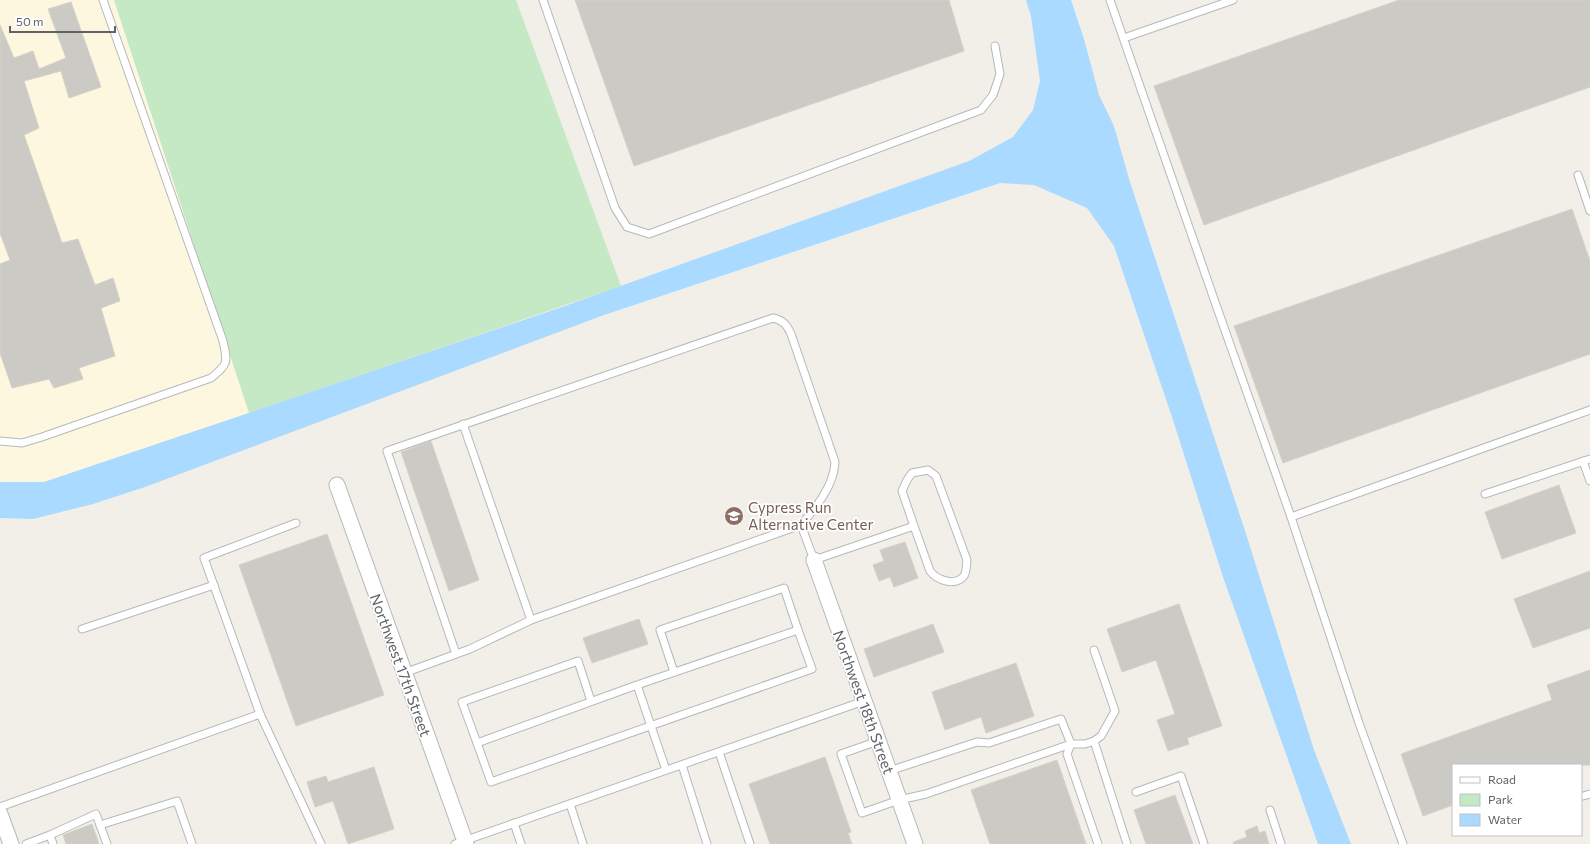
<svg xmlns="http://www.w3.org/2000/svg" width="1590" height="844" font-family="Commissioner,sans-serif">
<rect width="100%" height="100%" fill="#f1efe8"/>
<polygon fill="#fef7e0" points="0,0 114,0 249,413 44,482 0,482"/>
<polygon fill="#c5e8c5" points="114,0 516,0 621,286 249,413"/>
<polygon fill="#aadaff" points="1026,0 1071,0 1084,39 1099,95 1114,126 1130,182 1247,537 1314,750 1351,844 1318,844 1223,577 1173,420 1114,246 1087,208 1034,185 1000,183 604,315 145,487 93,504 33,519 0,518 0,482 44,482 562,307 969,161 1013,137 1033,110 1040,81 1031,16"/>
<g fill="#cccac5" stroke="#d6d1c6">
<polygon points="575,0 949,0 964,51 634,166"/>
<polygon points="1399,0 1590,0 1590,87 1204,225 1154,86"/>
<polygon points="71,2 101,87 69,98 61,71 24,81 39,128 24,135 62,243 78,239 95,285 113,278 120,301 101,308 115,356 79,368 83,379 54,388 49,379 12,388 0,353 0,264 10,260 0,233 0,25 14,58 33,51 39,69 66,58 48,9"/>
<polygon points="1572,209 1590,261 1590,354 1283,463 1234,326"/>
<polygon points="431,441 479,580 449,591 401,452"/>
<polygon points="1559,485 1576,533 1502,559 1485,512"/>
<polygon points="327,534 384,695 296,726 239,565"/>
<polygon points="905,542 918,578 894,587 890,577 879,581 873,565 884,561 880,550"/>
<polygon points="1590,571 1590,628 1533,648 1514,599"/>
<polygon points="1179,604 1222,726 1187,738 1189,744 1168,751 1157,720 1175,714 1156,660 1122,672 1107,629"/>
<polygon points="639,619 648,644 592,663 583,638"/>
<polygon points="933,624 944,652 874,677 864,649"/>
<polygon points="1016,663 1034,716 986,733 981,717 945,730 932,692"/>
<polygon points="1590,670 1590,765 1453,765 1453,805 1423,816 1401,754 1552,700 1547,685"/>
<polygon points="825,757 851,832 848,833 852,844 770,844 749,784"/>
<polygon points="1057,760 1086,844 990,844 971,790"/>
<polygon points="374,767 394,829 348,844 333,801 315,807 307,782 326,776 328,782"/>
<polygon points="1175,795 1193,844 1146,844 1134,810"/>
<polygon points="92,824 99,844 66,844 63,835"/>
<polygon points="1257,826 1259,833 1265,831 1269,844 1234,844 1233,842 1247,837 1245,831"/>
</g>
<g fill="none" stroke-linecap="round" stroke-linejoin="round">
<defs>
<g id="service">
<polyline points="543,0 615,208 627,227 649,234 981,110 993,95 1000,74 995,46"/>
<polyline points="1110,0 1215,302 1291,517 1359,723 1403,844"/>
<polyline points="1124,38 1233,0"/>
<polyline points="1578,175 1590,211"/>
<polyline points="463,424 531,620"/>
<path d="M0 441 22 443 42 437 211 378C228 364 228 363 223 341L103 0"/>
<polyline points="1583,461 1590,481"/>
<polyline points="1485,494 1590,459"/>
<polyline points="1291,517 1590,410"/>
<polyline points="82,629 214,585"/>
<polyline points="1094,650 1115,711 1101,736 1094,741 1127,844"/>
<path d="M456 654 387 451 773 318C783 320 787 325 791 334L835 462C834 486 816 507 801 525"/>
<polyline points="674,672 660,630 784,588 798,630"/>
<path d="M404 673 470 649 531 620 801 525 814 560 914 526 930 571C937 580 955 587 964 576 967 571 966 565 967 560L936 476 928 470 912 473 907 480 902 491 914 526"/>
<polyline points="637,685 477,743 491,782 812,669 798,630 637,685 666,770"/>
<polyline points="260,714 321,844"/>
<polyline points="878,741 841,754 862,813 899,800 926,794 1071,744 1085,744 1094,741"/>
<polyline points="477,743 462,702 578,661 591,701"/>
<polyline points="719,752 750,844"/>
<polyline points="682,765 707,844"/>
<polyline points="889,771 977,742 989,743 1061,719 1071,744 1067,754 1098,844"/>
<polyline points="1136,792 1181,776 1204,844"/>
<polyline points="1583,796 1590,794"/>
<polyline points="570,804 583,844"/>
<polyline points="0,807 260,714 204,558 296,523"/>
<polyline points="1270,810 1281,844"/>
<polyline points="514,823 521,844"/>
<polyline points="50,835 53,844"/>
<polyline points="26,844 50,835 96,814 100,825"/>
<polyline points="107,844 100,825 177,801 192,844"/>
<polyline points="455,844 864,701"/>
</g>
<g id="minor">
<polyline points="337,485 466,844"/>
<polyline points="814,560 915,844"/>
<polyline points="0,814 11,844"/>
</g>
</defs>
<use href="#service" stroke="#b5b8bc" stroke-width="9"/>
<use href="#minor" stroke="#b5b8bc" stroke-width="17"/>
<use href="#service" stroke="#fff" stroke-width="7"/>
<use href="#minor" stroke="#fff" stroke-width="15"/>
</g>
<defs>
<symbol id="school-disc" viewBox="-11 -11 22 22"><circle r="9.5" fill="#8d6e63" stroke="#fff"/><path d="M0-5L7-2L0 1L-7-2ZM-4 1L0 2.5L4 1V4Q0 6-4 4Z" fill="#fff"/></symbol>
</defs>
<g fill-rule="evenodd">
<use href="#school-disc" x="723" y="505" width="22" height="22"/>
</g>
<g text-anchor="middle" dominant-baseline="central" stroke-width="3.5" stroke-linejoin="round" paint-order="stroke">
<g font-size="15" fill="#785e54" stroke="#fff" text-anchor="start">
<text x="748" y="507">Cypress Run<tspan x="748" dy="17">Alternative Center</tspan></text>
</g>
<g font-size="15" fill="#5f6368" stroke="#fff">
<text transform="translate(401 665) rotate(70)">Northwest 17th Street</text>
<text transform="translate(864 702) rotate(70)">Northwest 18th Street</text>
</g>
</g>
<rect x="1452" y="764" width="130" height="72" fill="#ffffff" stroke="#bfc1c3"/>
<rect x="1460" y="777" width="20" height="6" fill="#ffffff" stroke="#bfc1c3"/>
<text x="1488" y="784" font-size="12" fill="#5f6368">Road</text>
<rect x="1460" y="794" width="20" height="12" fill="#c5e8c5" stroke="#bfc1c3"/>
<text x="1488" y="804" font-size="12" fill="#5f6368">Park</text>
<rect x="1460" y="814" width="20" height="12" fill="#aadaff" stroke="#bfc1c3"/>
<text x="1488" y="824" font-size="12" fill="#5f6368">Water</text>
<path d="M10 26v6h105v-6" fill="none" stroke="#5f6368" stroke-width="2"/>
<text x="16" y="26" font-size="12" fill="#5f6368" stroke="#ffffff" stroke-width="3" paint-order="stroke">50 m</text>
</svg>
